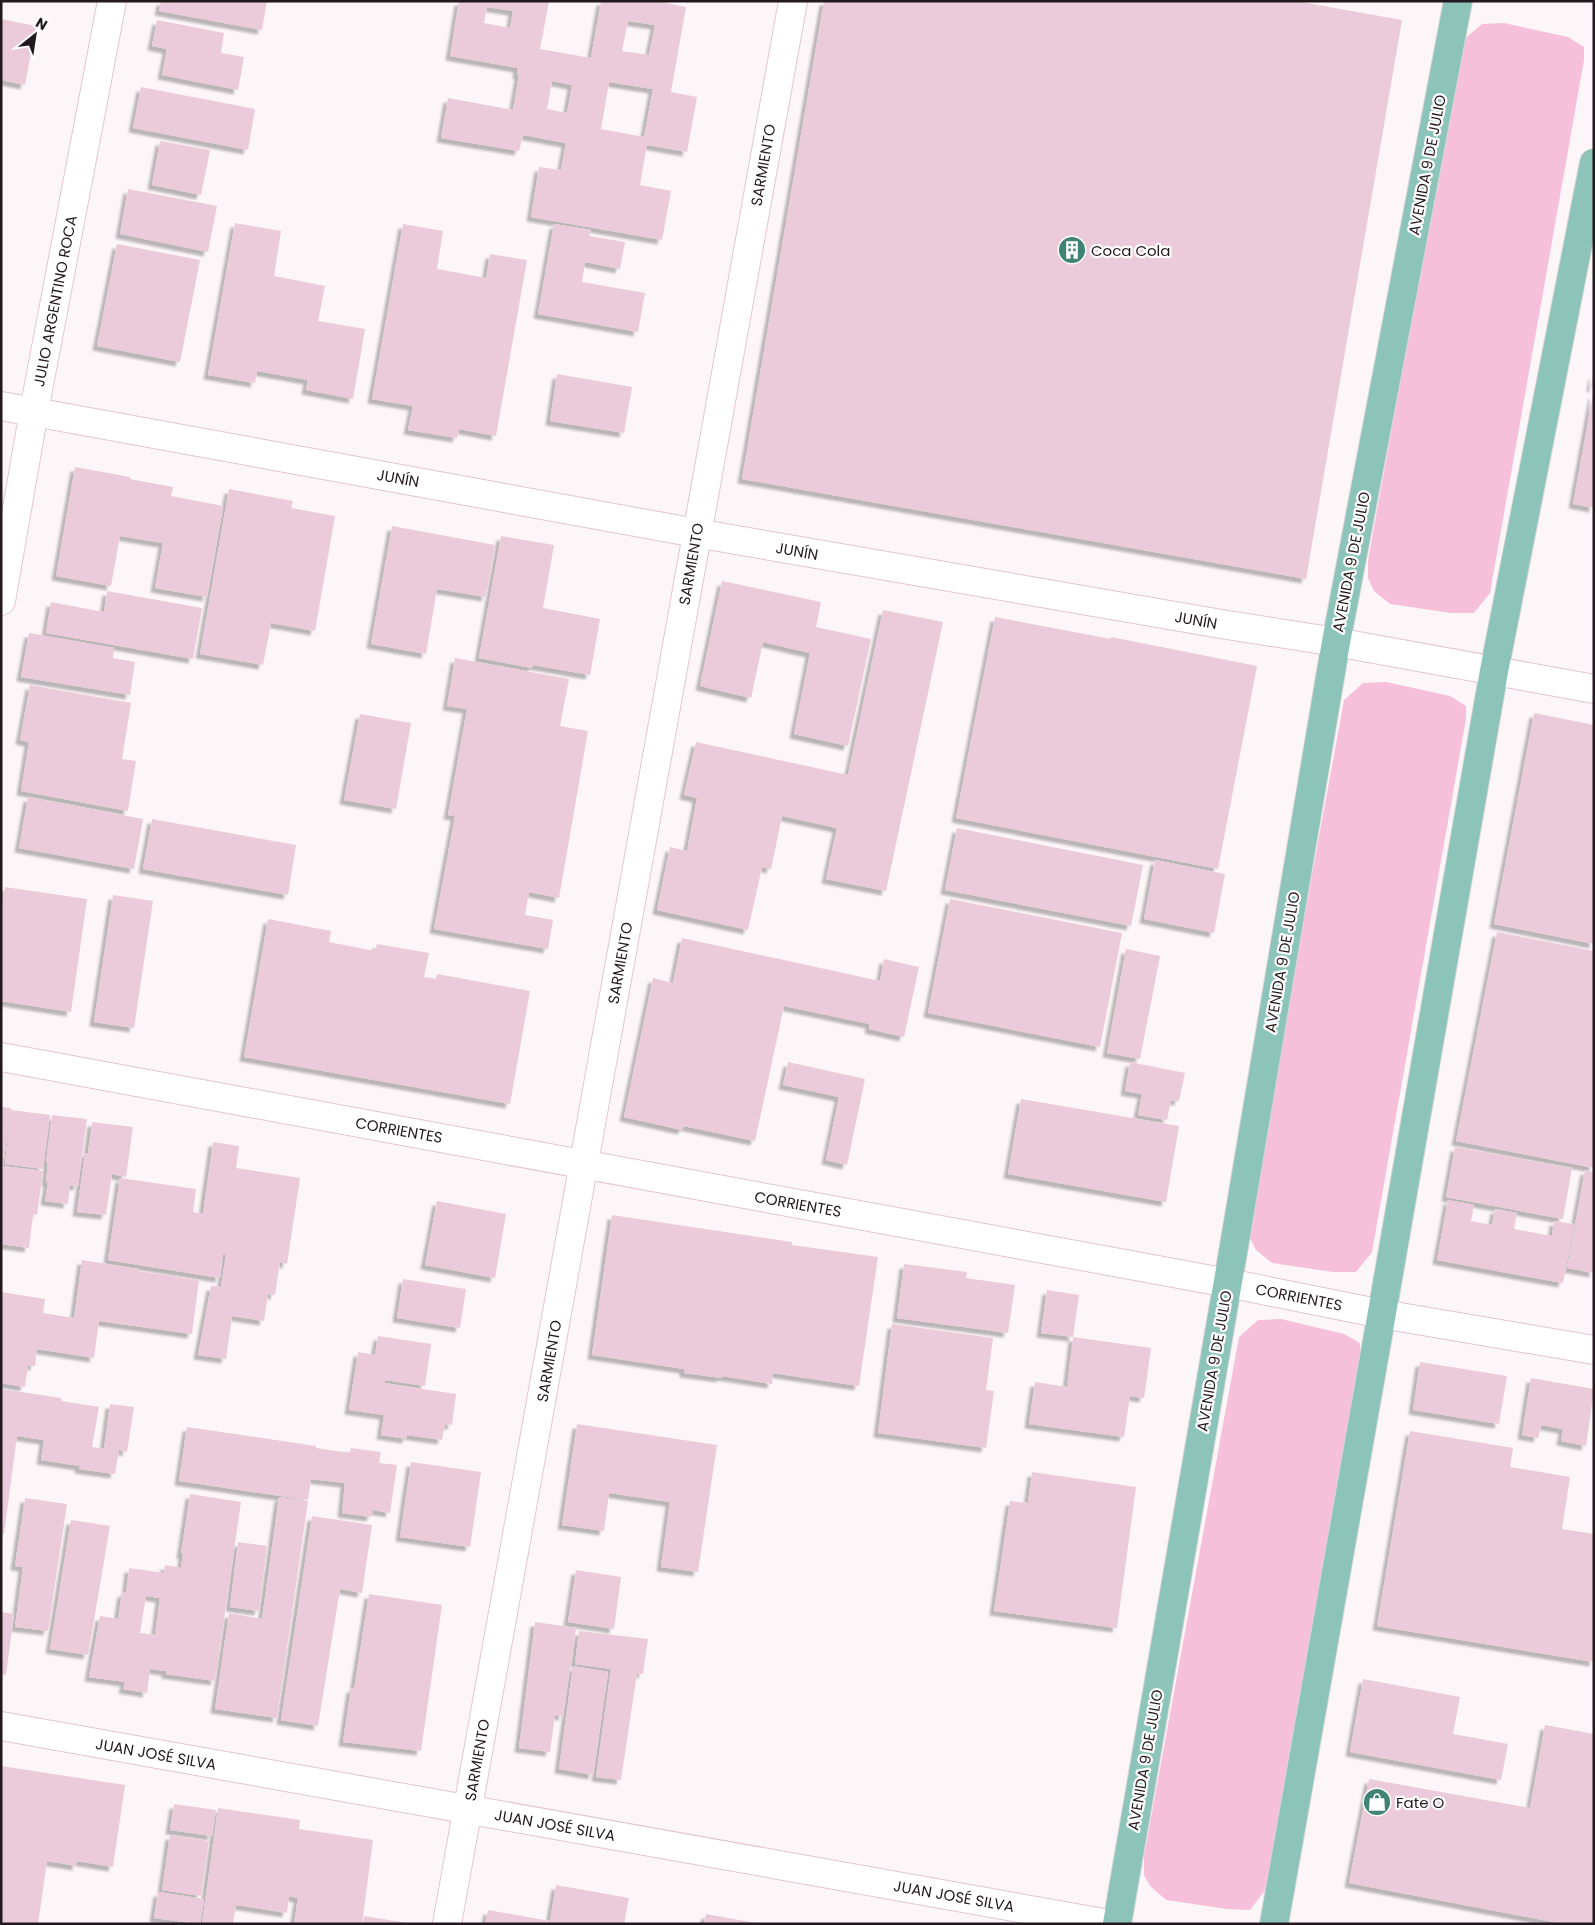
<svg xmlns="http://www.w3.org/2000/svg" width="1595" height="1925" font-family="Poppins,sans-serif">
<defs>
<filter id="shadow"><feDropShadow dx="-4.5" dy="4.5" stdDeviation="1" flood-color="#0004"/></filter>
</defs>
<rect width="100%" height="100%" fill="#fdf6f9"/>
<g fill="#f7c0da">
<polygon points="1504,23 1568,37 1584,47 1584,60 1490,593 1474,613 1451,613 1390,604 1374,591 1368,578 1368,560 1462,41 1482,24"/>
<polygon points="1386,682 1450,696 1466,706 1466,719 1372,1252 1356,1272 1333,1272 1272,1263 1256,1250 1250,1238 1249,1219 1344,700 1363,683"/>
<polygon points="1281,1319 1344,1334 1360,1343 1360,1356 1266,1889 1250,1910 1227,1909 1166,1900 1150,1886 1144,1875 1144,1856 1239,1337 1258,1320"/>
</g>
<g fill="#ebcad9" fill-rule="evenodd" filter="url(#shadow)">
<polygon points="161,1 267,1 262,30 159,11"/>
<path d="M459 1H549L540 49 591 58 601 1H657L686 7 671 92 697 97 687 152 647 145 640 185 671 191 662 240 531 217 539 167 561 170 566 143 523 135 519 151 441 138 448 98 513 110 519 75H517L518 68 450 56ZM487 7 513 11 510 28 484 23ZM628 21 655 25 649 55 622 51ZM552 81 572 85 567 113 547 109ZM609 82 653 89 644 137 601 129Z"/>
<polygon points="824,1 1296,1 1402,20 1306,579 742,479"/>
<polygon points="1,19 36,26 25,85 1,80"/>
<polygon points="157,20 224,33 221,53 244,57 238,90 162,75 167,49 152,46"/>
<polygon points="141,87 255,109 248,150 133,128"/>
<polygon points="160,141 210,150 201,195 152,185"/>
<polygon points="128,189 217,206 208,252 120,234"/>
<polygon points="235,223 281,231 274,276 325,286 318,321 365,329 353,399 306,390 308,380 257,371 255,383 208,375"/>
<polygon points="403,224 443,231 437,269 486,278 490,254 527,260 496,436 459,429 457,438 408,430 413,406 372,399"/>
<polygon points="554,224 591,230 589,236 625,242 620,269 585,262 582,282 645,293 638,332 538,314"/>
<polygon points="117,244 200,260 180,362 97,346"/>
<polygon points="557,374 632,387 624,433 550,421"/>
<polygon points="1593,375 1594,375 1594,388 1591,387"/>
<polygon points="1593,394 1594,394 1594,508 1573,504"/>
<polygon points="75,467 130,477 130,479 173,487 171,496 223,506 207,597 155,588 163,543 120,536 111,586 56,576"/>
<polygon points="229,489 293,501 291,508 335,516 315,631 271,623 263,665 200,654"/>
<polygon points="392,526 495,545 486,597 437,589 426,654 371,644"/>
<polygon points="501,536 554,545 543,608 600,619 590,675 533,665 532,668 479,658"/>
<polygon points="722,581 821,602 816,627 871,639 848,746 794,734 810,653 763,642 751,698 700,686"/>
<polygon points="107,591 202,608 193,659 46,633 51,602 104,612"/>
<polygon points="883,610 943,622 886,891 826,879 837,828 782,816 771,869 762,867 748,930 657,910 670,847 687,851 697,798 684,795 696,742 848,775"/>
<polygon points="995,617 1111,639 1111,637 1257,666 1218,869 956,818"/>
<polygon points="29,633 114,648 113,658 135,662 130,695 21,677"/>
<polygon points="455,658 569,679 560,726 588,731 559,898 529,892 525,915 553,920 548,949 434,929 455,816 448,815 467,709 447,706"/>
<polygon points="30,685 131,703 122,759 136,761 128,811 21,791 29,742 20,740"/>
<polygon points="1534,713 1594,725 1594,944 1494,924"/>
<polygon points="360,714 411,723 396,809 344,800"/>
<polygon points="28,797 143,819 134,869 19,848"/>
<polygon points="152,819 296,845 288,895 143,869"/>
<polygon points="957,828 1143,865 1131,926 945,890"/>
<polygon points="1155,860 1225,874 1214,933 1144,919"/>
<polygon points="5,887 87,899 71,1012 1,1001 1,910"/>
<polygon points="113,895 153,901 134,1028 94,1022"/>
<polygon points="950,899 1122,933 1100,1047 928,1013"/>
<polygon points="268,919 331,931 329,942 375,951 377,944 429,953 424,977 436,979 437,974 530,991 510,1104 244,1057"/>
<polygon points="1497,932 1594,951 1594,1168 1456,1141"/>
<polygon points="682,938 880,981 884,959 919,967 904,1037 869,1029 870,1024 784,1006 755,1141 684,1126 682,1130 624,1117 653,978 673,983"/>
<polygon points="1126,949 1160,956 1140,1059 1107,1053"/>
<polygon points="788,1062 865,1079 847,1165 826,1160 839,1097 783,1085"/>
<polygon points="1130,1062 1185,1073 1179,1101 1171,1100 1167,1120 1138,1115 1142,1094 1125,1091"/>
<polygon points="1021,1099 1179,1126 1166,1202 1008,1174"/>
<polygon points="1,1107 11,1108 3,1166 43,1171 37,1215 33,1214 29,1248 1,1244"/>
<polygon points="11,1110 50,1115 43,1169 5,1164"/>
<polygon points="52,1115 87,1119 78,1186 70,1185 68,1204 45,1201 48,1182 46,1182 48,1163 46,1162"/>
<polygon points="92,1122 133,1127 126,1177 112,1174 106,1215 77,1212 85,1153 88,1153"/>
<polygon points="213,1142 239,1146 236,1168 300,1178 287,1264 280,1262 275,1295 268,1294 264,1321 232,1316 226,1359 198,1355 211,1286 221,1287 226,1255 223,1254 220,1278 108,1260 120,1178 196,1189 193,1212 203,1214"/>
<polygon points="1455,1147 1572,1168 1563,1219 1446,1197"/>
<polygon points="1585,1170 1594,1172 1594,1273 1567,1268"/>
<polygon points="1448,1200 1474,1205 1471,1221 1492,1225 1495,1209 1517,1213 1514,1229 1552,1236 1554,1221 1574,1224 1563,1283 1437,1260"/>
<polygon points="437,1201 506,1214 495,1278 425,1265"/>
<polygon points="612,1215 792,1242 792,1245 878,1257 859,1386 773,1373 772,1384 722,1376 721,1378 684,1373 684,1369 592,1355"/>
<polygon points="82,1260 138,1269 138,1271 199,1280 192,1334 99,1321 94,1358 37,1349 35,1366 28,1365 25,1387 1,1383 1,1292 45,1299 43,1313 74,1318"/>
<polygon points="904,1264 967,1272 966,1278 1015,1285 1008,1333 897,1318"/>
<polygon points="403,1279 466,1289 460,1328 397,1318"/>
<polygon points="1047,1290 1079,1295 1073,1337 1041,1333"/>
<polygon points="892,1324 993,1338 986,1390 994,1391 986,1448 878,1433"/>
<polygon points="378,1336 431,1344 425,1386 385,1380 384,1383 456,1394 452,1425 445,1424 442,1440 407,1435 407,1439 381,1435 384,1415 349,1410 358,1352 375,1355"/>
<polygon points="1073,1337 1151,1348 1144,1398 1130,1396 1124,1437 1029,1424 1035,1382 1067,1387"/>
<polygon points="1420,1362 1507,1376 1499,1424 1413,1410"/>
<polygon points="1531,1378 1594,1389 1586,1446 1561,1441 1563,1429 1541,1425 1538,1438 1522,1435"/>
<polygon points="1,1389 61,1398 61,1401 99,1407 92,1447 104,1449 110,1404 134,1407 127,1452 119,1450 115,1474 79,1469 80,1466 41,1460 44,1440 17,1436 4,1534 1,1534"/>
<polygon points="577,1424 717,1445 698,1572 661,1567 670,1502 609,1493 604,1531 562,1525"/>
<polygon points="187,1427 316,1446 316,1448 350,1453 351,1448 381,1452 379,1463 397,1465 390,1513 373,1510 371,1517 342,1513 345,1483 311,1479 308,1500 179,1481"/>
<polygon points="1410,1431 1513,1448 1510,1467 1570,1477 1562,1529 1594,1534 1594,1662 1377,1626"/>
<polygon points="411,1462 481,1472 470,1547 400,1537"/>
<polygon points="1032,1472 1136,1487 1117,1628 994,1611 1010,1501 1028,1503"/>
<path d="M190 1494 241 1502 215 1681 166 1674V1671L150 1669 147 1693 123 1689 125 1682 89 1677 100 1616 118 1619 122 1592 126 1593 129 1568 164 1573 165 1565 181 1568 183 1554H181ZM146 1596 160 1598 155 1635 140 1633Z"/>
<polygon points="279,1497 308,1501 277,1718 215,1709 229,1613 262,1619"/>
<polygon points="25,1498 67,1504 48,1631 15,1627 23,1567 15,1566"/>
<polygon points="312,1516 372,1525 362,1593 340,1589 318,1726 281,1720"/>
<polygon points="71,1520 110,1526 88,1655 50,1649"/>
<polygon points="238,1542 267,1546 259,1611 230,1607"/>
<polygon points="576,1570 621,1577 614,1629 568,1622"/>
<polygon points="369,1594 442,1605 421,1751 343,1742 351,1688 354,1689"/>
<polygon points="1,1612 14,1614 6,1675 1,1674"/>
<polygon points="535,1622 576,1628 563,1716 555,1715 550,1752 519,1748"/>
<polygon points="579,1631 648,1639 643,1674 637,1673 621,1780 596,1777 611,1669 575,1664"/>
<polygon points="573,1666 608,1672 593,1775 559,1769"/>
<polygon points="1363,1679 1460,1697 1453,1734 1508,1744 1501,1780 1350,1752"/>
<polygon points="1545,1725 1594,1734 1594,1924 1564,1924 1349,1883 1369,1779 1530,1808"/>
<polygon points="1,1766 125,1785 113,1867 77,1861 77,1866 47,1861 38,1924 1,1924"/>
<polygon points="174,1804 216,1810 212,1836 170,1830"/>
<polygon points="218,1808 300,1820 299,1829 373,1840 362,1924 294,1924 298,1898 289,1896 287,1913 236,1905 233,1924 202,1924"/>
<polygon points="170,1835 209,1841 201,1896 162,1890"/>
<polygon points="556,1885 629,1898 624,1924 485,1924 488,1910 550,1921"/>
<polygon points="158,1892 204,1899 200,1924 154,1918"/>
<polygon points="706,1914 756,1923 756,1924 704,1924"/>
<polygon points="364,1916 407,1923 407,1924 363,1924"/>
</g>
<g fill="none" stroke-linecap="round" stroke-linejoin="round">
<defs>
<g id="minor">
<polyline points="1,406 696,533 1221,624 1336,642 1594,689"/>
<polyline points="1,601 34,411 112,1"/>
<polyline points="1,1057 1228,1283 1382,1314 1594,1350"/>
<polyline points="1,1726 1109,1924"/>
<polyline points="447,1924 793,1"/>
</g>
<g id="major">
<polyline points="1117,1924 1232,1258 1336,642 1458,1"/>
<polyline points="1274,1924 1377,1341 1494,671 1594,163"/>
</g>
</defs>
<use href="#minor" stroke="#e4c4d2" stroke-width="30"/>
<use href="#major" stroke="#d7d5d6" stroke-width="30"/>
<use href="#minor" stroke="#fff" stroke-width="28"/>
<use href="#major" stroke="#8dc4b9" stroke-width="28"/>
</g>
<defs>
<symbol id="building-disc" viewBox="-11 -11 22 22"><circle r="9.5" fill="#418476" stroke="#fff"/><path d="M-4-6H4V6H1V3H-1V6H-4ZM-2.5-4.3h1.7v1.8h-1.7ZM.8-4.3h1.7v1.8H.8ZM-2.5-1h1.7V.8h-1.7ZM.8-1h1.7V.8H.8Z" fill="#fff"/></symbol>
<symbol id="shop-disc" viewBox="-11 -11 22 22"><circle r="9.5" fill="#418476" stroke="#fff"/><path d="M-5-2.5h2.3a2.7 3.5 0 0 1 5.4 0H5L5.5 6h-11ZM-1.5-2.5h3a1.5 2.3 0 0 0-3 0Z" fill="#fff"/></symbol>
</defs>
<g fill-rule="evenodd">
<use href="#building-disc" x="1056" y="234" width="32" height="32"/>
<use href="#shop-disc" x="1361" y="1786" width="32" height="32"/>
</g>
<g text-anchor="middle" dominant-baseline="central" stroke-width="4.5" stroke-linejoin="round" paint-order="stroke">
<g font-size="15" fill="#23181d" stroke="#fff">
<text transform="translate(763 165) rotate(-80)">SARMIENTO</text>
<text transform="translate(1427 165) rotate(-79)">AVENIDA 9 DE JULIO</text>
<text transform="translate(55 301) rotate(-79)">JULIO ARGENTINO ROCA</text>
<text transform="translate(398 478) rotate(10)">JUNÍN</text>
<text transform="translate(797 551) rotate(10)">JUNÍN</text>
<text transform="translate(1351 562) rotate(-79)">AVENIDA 9 DE JULIO</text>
<text transform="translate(691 564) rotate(-80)">SARMIENTO</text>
<text transform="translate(1196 620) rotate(10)">JUNÍN</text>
<text transform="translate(1282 962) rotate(-80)">AVENIDA 9 DE JULIO</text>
<text transform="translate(620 963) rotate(-80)">SARMIENTO</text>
<text transform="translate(399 1130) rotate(10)">CORRIENTES</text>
<text transform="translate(798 1204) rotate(10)">CORRIENTES</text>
<text transform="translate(1299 1297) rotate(11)">CORRIENTES</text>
<text transform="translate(549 1361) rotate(-80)">SARMIENTO</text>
<text transform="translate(1214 1361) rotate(-80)">AVENIDA 9 DE JULIO</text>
<text transform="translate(156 1754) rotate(10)">JUAN JOSÉ SILVA</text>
<text transform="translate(477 1760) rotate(-80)">SARMIENTO</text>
<text transform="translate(1145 1760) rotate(-80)">AVENIDA 9 DE JULIO</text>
<text transform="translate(555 1825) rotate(10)">JUAN JOSÉ SILVA</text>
<text transform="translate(954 1896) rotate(10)">JUAN JOSÉ SILVA</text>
</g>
<g font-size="15" fill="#23181d" stroke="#fff" text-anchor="start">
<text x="1091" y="250">Coca Cola</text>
<text x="1396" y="1802">Fate O</text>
</g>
</g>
<rect width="1595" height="1925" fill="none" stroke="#23181d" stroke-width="5"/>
<g transform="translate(35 35) rotate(30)" stroke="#ffffff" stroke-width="4" paint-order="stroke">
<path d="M0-4L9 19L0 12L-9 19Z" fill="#23181d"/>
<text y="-8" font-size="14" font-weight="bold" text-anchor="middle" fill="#23181d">N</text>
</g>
</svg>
